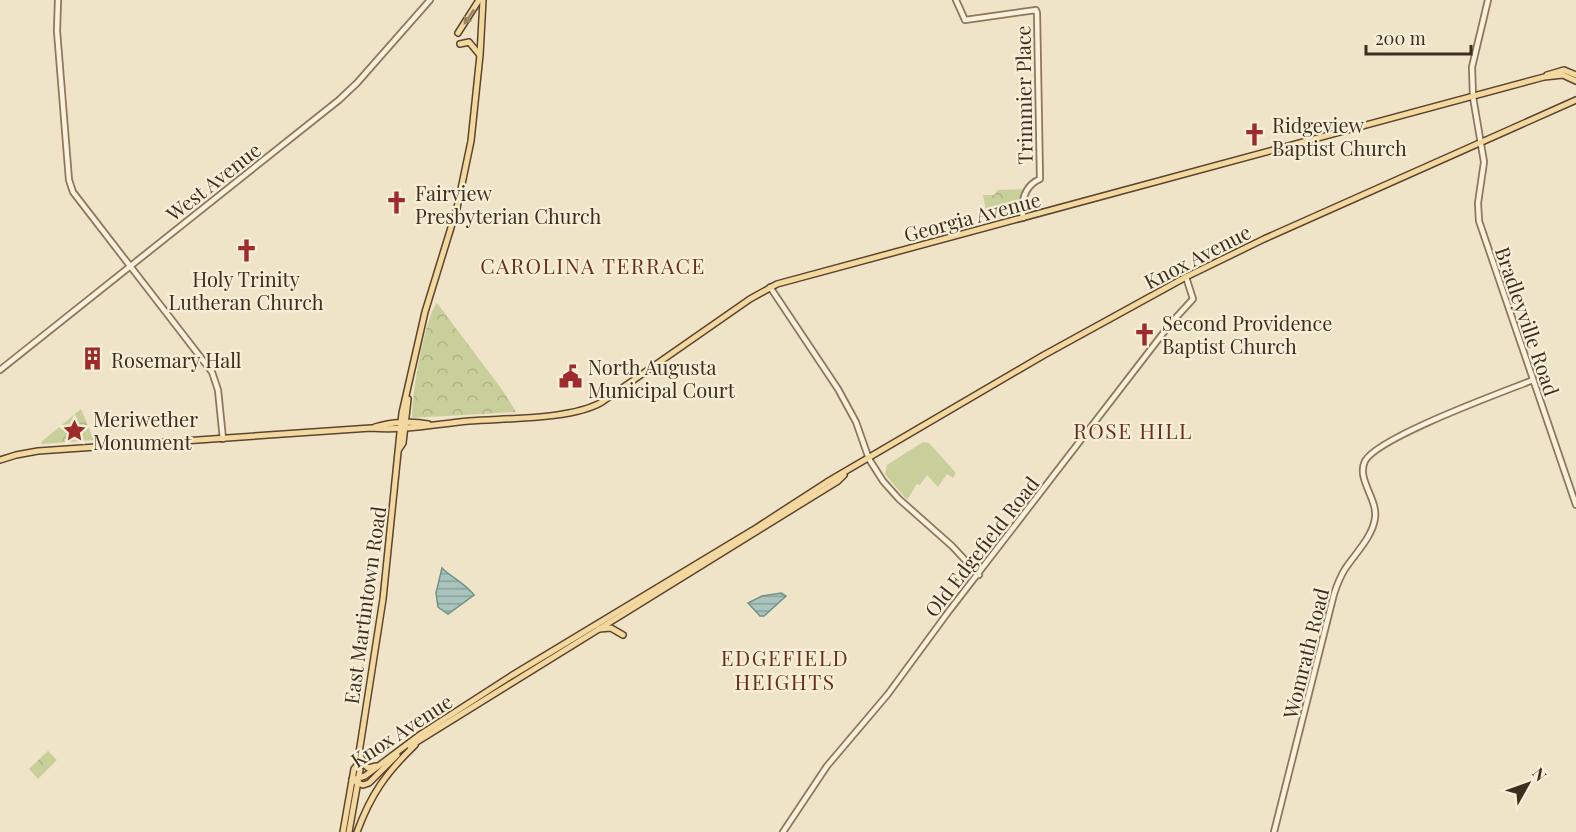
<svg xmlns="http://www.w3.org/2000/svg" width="1576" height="832" font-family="'Playfair Display',serif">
<defs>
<pattern id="forest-crowns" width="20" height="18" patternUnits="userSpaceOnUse" patternTransform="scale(1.5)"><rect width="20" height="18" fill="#c9cf9b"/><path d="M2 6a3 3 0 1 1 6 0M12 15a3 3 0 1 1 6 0" fill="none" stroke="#aeb285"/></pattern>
<pattern id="water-rules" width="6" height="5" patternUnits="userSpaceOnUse" patternTransform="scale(1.5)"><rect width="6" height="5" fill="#a9c4bc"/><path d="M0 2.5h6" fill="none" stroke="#8ba098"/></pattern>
</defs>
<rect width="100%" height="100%" fill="#f0e4c8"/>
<g fill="url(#forest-crowns)">
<polygon points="1023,189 1017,214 988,220 983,195 994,195 998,190"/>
<path d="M437 303 503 391 516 412 412 418C411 398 425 316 437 303Z"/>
<polygon points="81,409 94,440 42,444 41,442"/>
<polygon points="48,751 57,760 38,779 29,769"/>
</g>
<polygon fill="#c9cf9b" points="923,442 929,443 956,473 953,478 947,474 938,487 927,475 920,485 917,484 907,500 885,474 887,465"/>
<g fill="url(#water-rules)" stroke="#6f938a" stroke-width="1.5">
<path d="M442 568C452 578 465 583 474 595L448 614 438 607 436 593Z"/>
<polygon points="781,593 786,596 764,616 760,616 748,603 762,596"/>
</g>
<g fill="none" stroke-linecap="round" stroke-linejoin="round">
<defs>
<g id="minor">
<polyline points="58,0 57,31 69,180 73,192 83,205 212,372 218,390 223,439"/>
<path d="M956 0 965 20 1036 10 1037 13 1040 179C1024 186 1021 202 1023 218"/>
<polyline points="1488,0 1472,67 1473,97 1484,162 1478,203 1479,221 1576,505"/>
<polyline points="770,287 838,389 856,422 869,459 883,481 899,499 952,546 979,575"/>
<polyline points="0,370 339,100 357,83 430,0"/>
<polyline points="783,832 827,766 888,694 949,611 1171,323 1193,299 1186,277"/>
<path d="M1274 832 1334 594C1337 585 1340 577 1345 569 1355 554 1373 536 1375 518 1378 499 1356 479 1365 461 1378 437 1503 392 1533 380"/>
</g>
<g id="major">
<polyline points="458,33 479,0"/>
<polyline points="460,44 469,42 479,54"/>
<polyline points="1547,75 1564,70 1576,75"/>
<path d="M375 427C391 422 412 421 428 424"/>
<polyline points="399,449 403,443 408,399"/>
<path d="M0 460 16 455 38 451 371 428C404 431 436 424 469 421 505 418 571 420 602 402L750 299 777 284 1544 77 1563 75 1576 81"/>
<polyline points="599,629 611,628 623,635"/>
<polyline points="410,746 838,481 844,475"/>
<polyline points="360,755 364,764 368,768 376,766"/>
<polyline points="352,780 365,776 421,734 511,676 753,530 827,482 1044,355 1186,277 1264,239 1576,100"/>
<polyline points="356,782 363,785 369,783 397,755"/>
<polyline points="343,832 354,769 358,764"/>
<polyline points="349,832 360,770 358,764 359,753 383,599 402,413 425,312 457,208 471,141 480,55 483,0"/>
<path d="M357 832C371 794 386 773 415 745"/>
</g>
</defs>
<use href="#minor" stroke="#8d765c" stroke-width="8"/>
<use href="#major" stroke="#5b4430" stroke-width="8"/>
<use href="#minor" stroke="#faf1dc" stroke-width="4.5"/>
<use href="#major" stroke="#f3d9a0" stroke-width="5"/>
</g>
<defs><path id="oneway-solid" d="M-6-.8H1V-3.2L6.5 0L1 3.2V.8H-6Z" transform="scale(1.5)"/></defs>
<use fill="#988460" href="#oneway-solid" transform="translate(469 17) rotate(124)"/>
<defs>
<symbol id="church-bare" viewBox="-9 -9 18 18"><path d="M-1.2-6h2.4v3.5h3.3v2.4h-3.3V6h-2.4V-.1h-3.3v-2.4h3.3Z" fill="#9e2a2b" stroke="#f7eed8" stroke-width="2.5" paint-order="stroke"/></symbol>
<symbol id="building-bare" viewBox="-9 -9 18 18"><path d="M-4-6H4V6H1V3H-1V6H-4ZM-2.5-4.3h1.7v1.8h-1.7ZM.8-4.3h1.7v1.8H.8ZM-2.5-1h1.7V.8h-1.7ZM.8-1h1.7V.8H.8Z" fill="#9e2a2b" stroke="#f7eed8" stroke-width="2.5" paint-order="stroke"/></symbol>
<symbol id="civic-bare" viewBox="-9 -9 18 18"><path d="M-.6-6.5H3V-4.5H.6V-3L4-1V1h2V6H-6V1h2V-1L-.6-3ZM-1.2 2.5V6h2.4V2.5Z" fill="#9e2a2b" stroke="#f7eed8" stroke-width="2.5" paint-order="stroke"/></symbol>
<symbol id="sight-bare" viewBox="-9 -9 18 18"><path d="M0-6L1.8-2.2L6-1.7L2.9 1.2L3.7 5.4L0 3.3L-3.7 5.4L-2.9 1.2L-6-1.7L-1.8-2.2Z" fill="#9e2a2b" stroke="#f7eed8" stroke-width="2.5" paint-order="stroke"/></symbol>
</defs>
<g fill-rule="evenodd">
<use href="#church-bare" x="1238" y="118" width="33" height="33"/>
<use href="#church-bare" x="380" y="186" width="33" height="33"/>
<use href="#church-bare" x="230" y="234" width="33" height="33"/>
<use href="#church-bare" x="1128" y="318" width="33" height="33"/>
<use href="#building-bare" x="76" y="342" width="33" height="33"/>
<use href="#civic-bare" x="554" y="360" width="33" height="33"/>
<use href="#sight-bare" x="58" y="414" width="33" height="33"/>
</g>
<g text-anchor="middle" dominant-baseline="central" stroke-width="4.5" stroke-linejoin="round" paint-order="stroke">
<g font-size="20" fill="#3d2e20" stroke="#f7eed8">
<text transform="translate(1023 95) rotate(-91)">Trimmier Place</text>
<text transform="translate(213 181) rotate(-38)">West Avenue</text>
<text transform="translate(972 216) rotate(-15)">Georgia Avenue</text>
<text transform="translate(1197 256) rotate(-27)">Knox Avenue</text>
<text transform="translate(1528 321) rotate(71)">Bradleyville Road</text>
<text transform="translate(981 546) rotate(-52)">Old Edgefield Road</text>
<text transform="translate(364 605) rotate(-82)">East Martintown Road</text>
<text transform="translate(1305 653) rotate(-76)">Womrath Road</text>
<text transform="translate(401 730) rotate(-33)">Knox Avenue</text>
</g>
<g font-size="20" fill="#3d2e20" stroke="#f7eed8" text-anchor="start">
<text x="1272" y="124">Ridgeview<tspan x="1272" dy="23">Baptist Church</tspan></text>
<text x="415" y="192">Fairview<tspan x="415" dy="23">Presbyterian Church</tspan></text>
<text x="246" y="278" text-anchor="middle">Holy Trinity<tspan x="246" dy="23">Lutheran Church</tspan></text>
<text x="1162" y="322">Second Providence<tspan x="1162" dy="23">Baptist Church</tspan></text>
<text x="111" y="359">Rosemary Hall</text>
<text x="588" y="366">North Augusta<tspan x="588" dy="23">Municipal Court</tspan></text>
<text x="93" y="418">Meriwether<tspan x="93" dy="23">Monument</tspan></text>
</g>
<g font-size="21" letter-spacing="1.5" fill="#6b2e1e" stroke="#f7eed8">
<text x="593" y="265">CAROLINA TERRACE</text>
<text x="1133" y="430">ROSE HILL</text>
<text x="785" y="657">EDGEFIELD<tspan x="785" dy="24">HEIGHTS</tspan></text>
</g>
</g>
<g transform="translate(1528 784) rotate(50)" stroke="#f7eed8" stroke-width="4.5" paint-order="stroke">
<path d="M0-4.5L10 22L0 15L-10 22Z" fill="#3d2e20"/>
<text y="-9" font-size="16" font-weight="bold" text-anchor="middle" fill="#3d2e20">N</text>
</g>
<path d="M1366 45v9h105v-9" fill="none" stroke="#3d2e20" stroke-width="3"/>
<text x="1375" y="45" font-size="18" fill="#3d2e20" stroke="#f7eed8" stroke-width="4.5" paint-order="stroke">200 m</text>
</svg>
